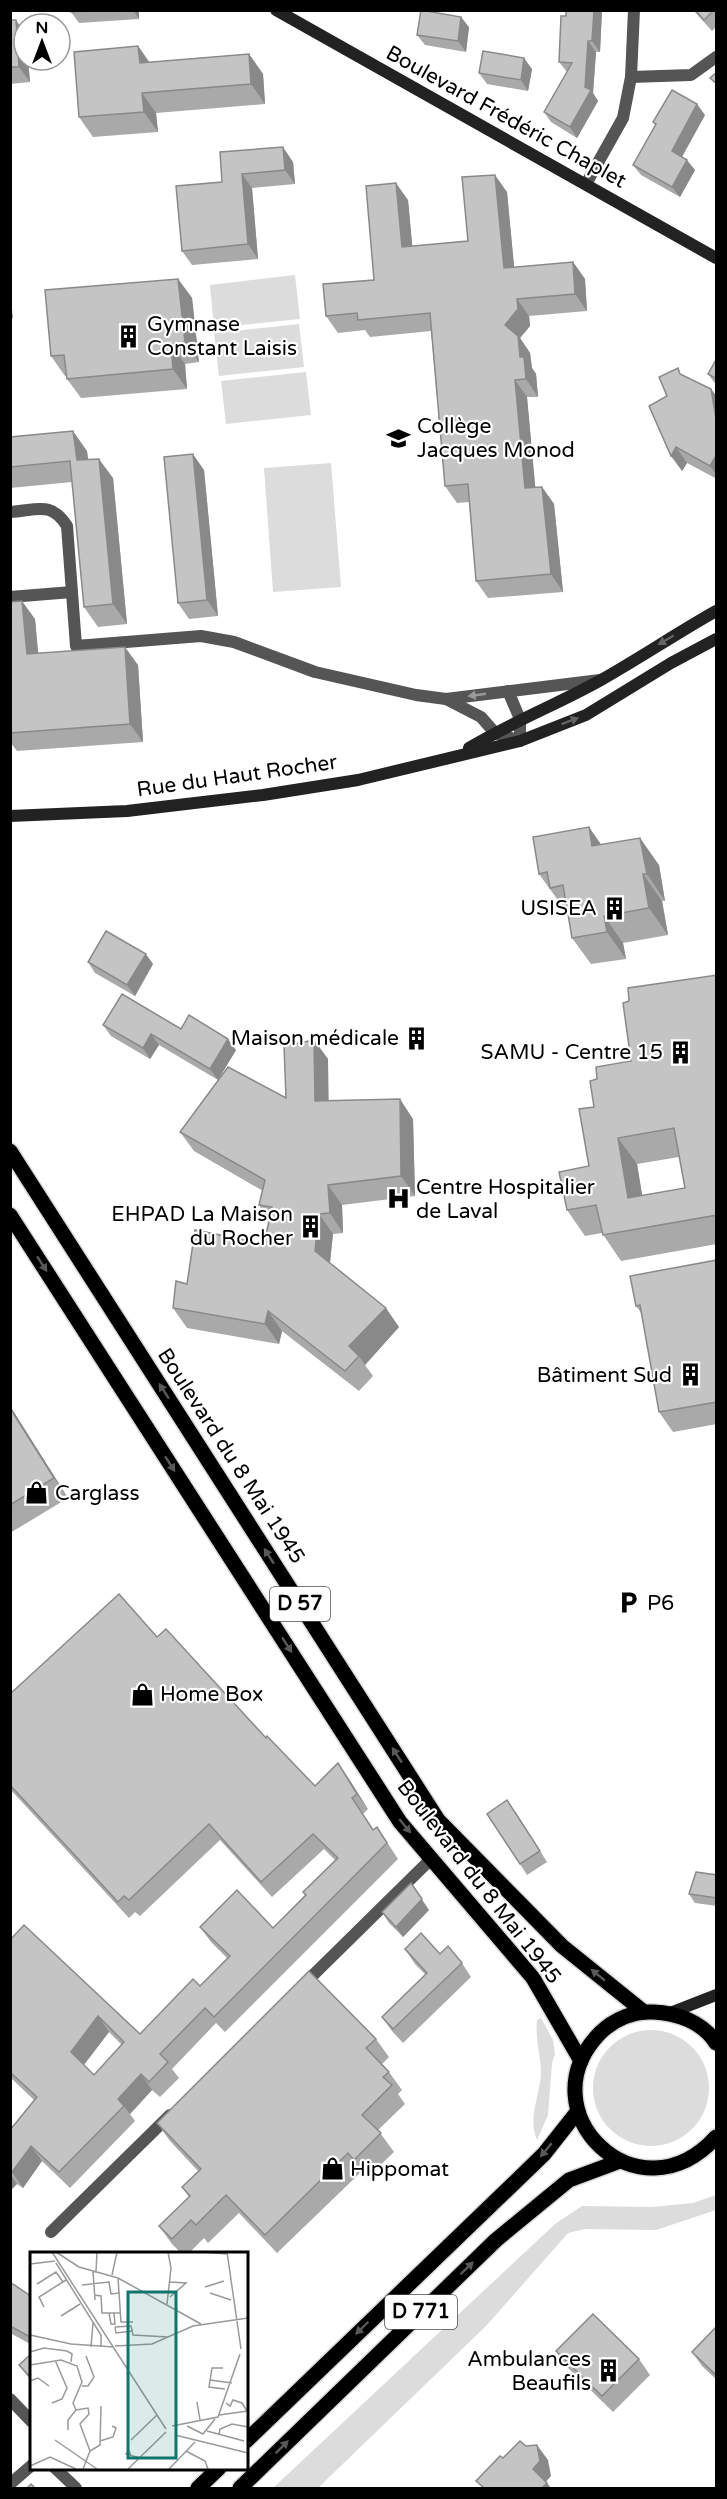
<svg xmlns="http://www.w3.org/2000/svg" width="727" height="2499" font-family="'Varela Round',sans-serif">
<rect width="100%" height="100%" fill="#fff"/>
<g fill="#dcdcdc">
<polygon points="295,275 300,319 214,328 210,285"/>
<polygon points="299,324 304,367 219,376 214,333"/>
<polygon points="306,372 311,415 226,424 221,381"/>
<polygon points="331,463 341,587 273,592 264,468"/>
<path d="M541 2018 553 2040 555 2054 552 2063 548 2115 537 2140C527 2118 541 2093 541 2071 540 2053 535 2038 537 2020Z"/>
<circle cx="651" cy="2088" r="58"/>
<polygon points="716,2195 716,2210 656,2230 585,2229 568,2233 487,2325 318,2488 273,2488 555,2224 582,2206 652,2207 693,2203"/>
</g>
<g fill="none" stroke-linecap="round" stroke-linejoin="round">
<defs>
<g id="primary">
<polyline points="10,1151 438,1820 562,1946 644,2012"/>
<polyline points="10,1215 400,1822 533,1978 581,2061"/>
<path d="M716 2043C703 2022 677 2013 653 2012 634 2011 614 2019 600 2033 524 2111 638 2223 716 2137"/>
<polyline points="246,2441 511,2186 544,2154 578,2111"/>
<polyline points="198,2488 219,2468"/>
<polyline points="240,2488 496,2240 569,2180 620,2161"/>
</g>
</defs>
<use href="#primary" stroke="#dbdbdb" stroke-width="18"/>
<g stroke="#555" stroke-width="12">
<polyline points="631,77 691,75 716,57"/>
<polyline points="586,184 623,118 631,77 634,10"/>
<path d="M10 512C38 510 51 501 67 526L76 646 201 636 234 642 315 672 416 695 446 699 600 680"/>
<polyline points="10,597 72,592"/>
<polyline points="446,699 481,717 495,733 520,741 520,719 508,691"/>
<polyline points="302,1986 432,1858"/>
<polyline points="51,2232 170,2115"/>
<polyline points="10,2399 32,2422"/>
<polyline points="55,2468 76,2488"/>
<polyline points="10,2484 32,2465"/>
</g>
<g stroke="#222" stroke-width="12">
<polyline points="276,10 716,258"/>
<path d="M469 748C512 722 558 704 601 680 640 658 677 633 716 611"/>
<polyline points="10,816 127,811 263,795 358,780 520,741 586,715 671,663 716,639"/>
<polyline points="670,2013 716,1995"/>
</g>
<use href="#primary" stroke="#000" stroke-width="15"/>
</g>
<g fill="#a9a9a9" fill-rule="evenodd">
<polygon points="71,10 139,10 139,19 79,23 71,12"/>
<polygon points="566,10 602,10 600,52 596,52 593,93 598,101 577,138 551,122 544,112 567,72 559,62"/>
<polygon points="693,10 717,10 717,26 712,31"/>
<polygon points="10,20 24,60 28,60 30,82 10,84"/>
<polygon points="469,27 466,52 425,45 417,35"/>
<polygon points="138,46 149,62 249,54 263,74 265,104 156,113 158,132 93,137 79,117"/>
<polygon points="532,69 528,91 487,84 479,73"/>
<polygon points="705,115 682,157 695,170 680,197 641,175 633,165 655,125 653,122"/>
<polygon points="220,152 293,162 295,184 252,188 258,259 192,265 182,251 222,182"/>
<polygon points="507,192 514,268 573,262 585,279 587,311 529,316 530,326 520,338 530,353 532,368 536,374 538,397 527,397 535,488 542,487 554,504 563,592 488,598 476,581 469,502 457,503 445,486 431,331 370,337 365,330 338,333 326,316 374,280 408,200 412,246 468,241"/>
<polygon points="178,279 192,298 199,362 185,364 187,389 81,398 67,379 67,376 65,376 51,356"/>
<polygon points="717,358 717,386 708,374"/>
<polygon points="682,375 711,389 717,397 717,479 687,463 682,471 649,406 667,396"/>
<polygon points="10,437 87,451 88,460 113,478 127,624 98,627 84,607 72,482 10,488"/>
<polygon points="204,470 218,616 189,619 178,603"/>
<polygon points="35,619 38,653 138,665 143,742 17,751 10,742 10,733"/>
<polygon points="601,845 659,865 665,901 662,901 668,935 623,943 626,959 591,964 572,938 568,914 539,874"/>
<polygon points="88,962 153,964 135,996 95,973"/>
<path d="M717 975V1244L621 1261 602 1233 585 1236 567 1210 589 1166 594 1107 597 1079 631 1061ZM679 1157 685 1188 642 1195 637 1164Z"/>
<polygon points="103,1025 181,1029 236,1050 218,1080 159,1045 150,1059 111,1036"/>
<polygon points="314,1040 328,1059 328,1100 413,1119 415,1196 342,1205 343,1233 333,1234 330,1263 399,1327 365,1365 373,1376 359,1391 282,1331 279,1344 187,1328 173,1308 187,1284 264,1244 269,1220 259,1205 263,1191 194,1151 180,1132 286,1098"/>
<polygon points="717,1260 717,1424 673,1432 659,1412 642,1314 636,1306"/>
<polygon points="10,1406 68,1498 10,1533"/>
<path d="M157 1637 266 1738 315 1786 338 1763 368 1809 363 1814 373 1830 377 1827 398 1859 225 2032 216 2023 172 2069 179 2078 160 2097 152 2090 130 2114 135 2121 70 2188 42 2161 23 2188 17 2184 10 2191V2130L34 2100 10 2077V1940L140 2034 200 1986 227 1958 211 1942 200 1927 273 1928 305 1895 303 1892 335 1860 324 1849 272 1897 220 1840 140 1916 135 1912 129 1918 10 1789V1694ZM109 2032 122 2045 94 2075 84 2065Z"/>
<polygon points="515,1811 547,1862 527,1875 520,1864"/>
<polygon points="717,1875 717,1906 695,1903 689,1894"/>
<polygon points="429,1910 403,1937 389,1923 382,1912"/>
<polygon points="405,1949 462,1963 471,1977 403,2043 392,2031 382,2017 426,1975 415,1964"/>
<polygon points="376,2039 389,2057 382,2064 389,2072 402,2090 398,2094 405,2104 378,2130 394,2152 367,2178 361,2172 277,2253 239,2213 208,2243 204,2238 189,2253 181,2253 172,2244 159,2226 189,2197 182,2187 198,2171 170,2141 157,2123"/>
<polygon points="10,2282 32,2297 32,2345 10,2333"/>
<polygon points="716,2327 717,2380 702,2366 692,2352"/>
<polygon points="556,2351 639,2359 650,2375 613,2412 567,2367"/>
<polygon points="32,2353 32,2382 19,2365"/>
</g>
<g fill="#898989">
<polygon points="133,10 139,10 139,19"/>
<polygon points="594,10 602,10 600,52 592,41"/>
<polygon points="461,17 469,27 466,52 458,41"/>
<polygon points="16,20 24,32 24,60 28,60 30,82 19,67"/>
<polygon points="588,41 596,52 593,93 598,101 577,138 570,127 585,87"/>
<polygon points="138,46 152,66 140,63"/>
<polygon points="249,54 263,74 265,104 251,84"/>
<polygon points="524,58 532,69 528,91 521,80"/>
<polygon points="142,93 156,113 158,132 144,112"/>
<polygon points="697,104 705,115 679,162 672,151"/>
<polygon points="283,147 293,162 295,184 285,170"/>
<polygon points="687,160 695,170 680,197 672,187"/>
<polygon points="242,174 252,188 258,259 248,244"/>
<polygon points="495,175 507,192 516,286 504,268"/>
<polygon points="396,183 408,200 414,264 402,247"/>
<polygon points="573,262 585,279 587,311 575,294"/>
<polygon points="178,279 192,298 199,362 185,342"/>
<polygon points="10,289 13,319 10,315"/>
<polygon points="517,299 529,316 530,326 520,338 530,353 532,368 536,374 538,397 526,379 520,357 505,325"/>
<polygon points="171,344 185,364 187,389 173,369"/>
<polygon points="515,380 527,397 537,505 525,488"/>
<polygon points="711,389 717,397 717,425 716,424"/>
<polygon points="73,431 87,451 91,480 77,460"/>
<polygon points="676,447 687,463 682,471 671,456"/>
<polygon points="193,454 204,470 218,616 207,600"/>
<polygon points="717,454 717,476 710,466"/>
<polygon points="99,459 113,478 127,624 113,604"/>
<polygon points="542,487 554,504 563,592 551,574"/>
<polygon points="22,601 35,619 40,672 27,654"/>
<polygon points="125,647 138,665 143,742 130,724"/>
<polygon points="589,827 607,853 592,846"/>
<polygon points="640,838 659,865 665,901 647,874"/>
<polygon points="643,874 662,901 668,935 649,908"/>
<polygon points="604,916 623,943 626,959 607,932"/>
<polygon points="146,954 153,964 135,996 127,985"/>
<polygon points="151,1034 159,1045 150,1059 143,1048"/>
<polygon points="228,1039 236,1050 218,1080 210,1069"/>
<polygon points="314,1040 328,1059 329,1120 315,1101"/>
<polygon points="400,1099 413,1119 415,1196 401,1176"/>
<polygon points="618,1138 637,1164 647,1224 628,1198"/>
<polygon points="328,1185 342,1205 343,1233 330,1213"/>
<polygon points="319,1214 333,1234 329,1270 315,1251"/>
<polygon points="386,1308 399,1327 365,1365 359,1356 349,1346"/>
<polygon points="268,1311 282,1331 279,1344 265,1324"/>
<polygon points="10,1406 68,1498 54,1478 10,1408"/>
<polygon points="338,1763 349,1779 368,1809 357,1794"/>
<polygon points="411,1883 429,1910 403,1937 396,1927"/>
<polygon points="98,2016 109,2032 82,2067 71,2052"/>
<polygon points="141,2074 152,2090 130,2114 118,2099"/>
<polygon points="31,2146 42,2161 23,2188 12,2172"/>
<polygon points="10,2174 17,2184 10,2191"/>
<polygon points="537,2445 548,2460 551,2476 544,2484 533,2469"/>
<polygon points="547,2483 551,2488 542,2488"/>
</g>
<g fill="#c4c4c4" stroke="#898989" stroke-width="1.5" fill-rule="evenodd">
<polygon points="71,10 100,10 71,12"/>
<polygon points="421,10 461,17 458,41 417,35"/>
<polygon points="566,10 594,10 592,41 588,41 585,87 591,90 570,127 544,112 572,63 559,62 561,16 566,16"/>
<polygon points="695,10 714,10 704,20"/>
<polygon points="10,20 16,20 19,67 10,67"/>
<polygon points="138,46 140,63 249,54 251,84 142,93 144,112 79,117 74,52"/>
<polygon points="483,51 524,58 521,80 479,73"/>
<polygon points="717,72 717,84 710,78"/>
<polygon points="672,90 697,104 672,151 687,160 672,187 633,165 656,124 653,122"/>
<polygon points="283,147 285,170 242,174 248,244 182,251 176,186 222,182 220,152"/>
<polygon points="495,175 504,268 573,262 575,294 517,299 518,309 505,325 518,336 520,357 524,357 526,379 515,380 525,488 542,487 551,574 476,581 468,484 445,486 430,313 358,320 357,313 326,316 323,284 374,280 366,186 396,183 402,247 468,241 462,177"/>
<polygon points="178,279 185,342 171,344 173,369 67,379 64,355 51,356 45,290"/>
<polygon points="717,358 717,379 708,374"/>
<polygon points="678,368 680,374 711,389 717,424 717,454 710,466 676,447 671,456 649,406 667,396 659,377"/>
<polygon points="73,431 77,460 99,459 113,604 84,607 70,461 10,467 10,437"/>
<polygon points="193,454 207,600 178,603 164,457"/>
<polygon points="22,601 27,654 125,647 130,724 10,733 10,602"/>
<polygon points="589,827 592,846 640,838 647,874 643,874 649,908 604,916 607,932 572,938 563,885 550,888 547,872 539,874 533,837"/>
<polygon points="106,931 146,954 127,985 88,962"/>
<path d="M717 975V1215L603 1235 596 1205 567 1210 559 1172 589 1166 579 1109 594 1107 590 1081 597 1079 596 1067 631 1061 623 1003 629 1001 628 988ZM674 1128 685 1188 628 1198 618 1138Z"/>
<polygon points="122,994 181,1029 189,1015 228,1039 210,1069 151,1034 143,1048 103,1025"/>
<polygon points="314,1040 315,1101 400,1099 401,1176 328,1185 330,1213 319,1214 315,1251 386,1308 349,1346 359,1356 345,1371 268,1311 265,1324 173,1308 176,1281 187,1284 195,1230 264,1244 272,1207 259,1205 265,1180 180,1132 228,1067 286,1098 284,1046"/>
<polygon points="717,1260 717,1402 659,1412 640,1305 636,1306 630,1276"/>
<polygon points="10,1408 54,1478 10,1505"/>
<path d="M119 1594 157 1637 166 1629 266 1738 267 1736 315 1786 338 1763 357 1794 352 1798 373 1830 377 1827 387 1843 214 2017 205 2008 160 2054 168 2062 149 2082 141 2074 118 2099 124 2106 59 2172 31 2146 12 2172 10 2171V2130L37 2097 10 2072V1940L24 1925 140 2034 193 1979 200 1986 230 1956 200 1927 237 1890 273 1928 306 1895 303 1892 338 1858 313 1834 261 1882 209 1824 129 1900 124 1896 118 1902 10 1785V1694ZM98 2016 124 2042 94 2075 71 2052Z"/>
<polygon points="507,1800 540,1851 520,1864 487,1814"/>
<polygon points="696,1872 717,1875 717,1898 689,1894"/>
<polygon points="411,1883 422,1899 396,1927 382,1912"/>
<polygon points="421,1933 440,1954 448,1946 462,1963 393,2029 382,2017 427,1973 405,1949"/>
<polygon points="309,1971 376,2039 366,2048 389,2072 383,2077 392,2085 362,2115 381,2133 354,2160 348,2153 265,2235 226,2195 196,2225 191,2220 172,2239 159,2226 190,2196 182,2187 201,2169 157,2123"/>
<polygon points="10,2282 32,2297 32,2338 10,2326"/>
<polygon points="593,2314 639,2359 602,2396 556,2351"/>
<polygon points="716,2327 717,2327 717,2376 692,2352"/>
<polygon points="32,2353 32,2379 19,2365"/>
<polygon points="520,2441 526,2446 537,2445 540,2461 533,2469 547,2483 542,2488 484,2488 476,2481 500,2456 503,2458"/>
<polygon points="31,2484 35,2488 27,2488"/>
</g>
<defs><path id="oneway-solid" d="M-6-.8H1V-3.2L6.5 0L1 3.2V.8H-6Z" transform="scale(1.5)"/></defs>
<g fill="#646464">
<use href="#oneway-solid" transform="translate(666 640) rotate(150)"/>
<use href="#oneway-solid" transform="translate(570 721) rotate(-21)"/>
</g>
<use fill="#999" href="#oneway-solid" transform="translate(477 695) rotate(172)"/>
<g fill="#595959">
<use href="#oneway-solid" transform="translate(42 1264) rotate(57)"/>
<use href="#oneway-solid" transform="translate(164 1391) rotate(-123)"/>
<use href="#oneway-solid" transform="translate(170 1464) rotate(57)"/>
<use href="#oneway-solid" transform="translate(269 1556) rotate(-123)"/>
<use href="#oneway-solid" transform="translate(287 1645) rotate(57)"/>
<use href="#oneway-solid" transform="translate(397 1755) rotate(-123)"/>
<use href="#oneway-solid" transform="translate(405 1826) rotate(51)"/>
<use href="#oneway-solid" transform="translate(598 1975) rotate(-141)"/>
<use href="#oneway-solid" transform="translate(546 2150) rotate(130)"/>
<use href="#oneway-solid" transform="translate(467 2268) rotate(-44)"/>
<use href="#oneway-solid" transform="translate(362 2328) rotate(136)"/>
<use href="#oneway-solid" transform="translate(282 2447) rotate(-45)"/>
</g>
<defs>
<symbol id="building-bare" viewBox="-9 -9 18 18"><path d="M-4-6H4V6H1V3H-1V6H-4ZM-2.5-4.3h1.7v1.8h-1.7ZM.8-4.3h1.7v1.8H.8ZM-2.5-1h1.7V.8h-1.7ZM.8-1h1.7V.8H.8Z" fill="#000" stroke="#fff" stroke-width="2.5" paint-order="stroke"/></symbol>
<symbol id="school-bare" viewBox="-9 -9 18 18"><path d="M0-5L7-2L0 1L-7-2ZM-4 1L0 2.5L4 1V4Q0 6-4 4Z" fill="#000" stroke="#fff" stroke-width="2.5" paint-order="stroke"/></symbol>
<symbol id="hospital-bare" viewBox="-9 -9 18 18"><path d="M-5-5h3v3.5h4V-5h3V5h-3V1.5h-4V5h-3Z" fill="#000" stroke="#fff" stroke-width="2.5" paint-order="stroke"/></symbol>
<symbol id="shop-bare" viewBox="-9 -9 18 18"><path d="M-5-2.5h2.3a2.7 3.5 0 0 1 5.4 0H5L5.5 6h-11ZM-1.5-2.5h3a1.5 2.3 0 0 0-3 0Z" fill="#000" stroke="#fff" stroke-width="2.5" paint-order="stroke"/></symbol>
<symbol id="parking-bare" viewBox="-9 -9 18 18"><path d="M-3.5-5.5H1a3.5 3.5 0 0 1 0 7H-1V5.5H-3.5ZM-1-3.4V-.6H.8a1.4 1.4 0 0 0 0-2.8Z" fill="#000" stroke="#fff" stroke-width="2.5" paint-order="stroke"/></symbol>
</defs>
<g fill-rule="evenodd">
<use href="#building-bare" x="112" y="320" width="33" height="33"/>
<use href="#school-bare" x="382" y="422" width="33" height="33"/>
<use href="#building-bare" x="598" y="892" width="33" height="33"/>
<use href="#building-bare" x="400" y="1022" width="33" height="33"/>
<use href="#building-bare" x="664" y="1036" width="33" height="33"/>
<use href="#hospital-bare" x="382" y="1182" width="33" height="33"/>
<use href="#building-bare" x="294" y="1210" width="33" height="33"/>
<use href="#building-bare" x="674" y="1358" width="33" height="33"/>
<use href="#shop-bare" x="20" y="1476" width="33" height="33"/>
<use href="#parking-bare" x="612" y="1586" width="33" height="33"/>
<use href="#shop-bare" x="126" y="1678" width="33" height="33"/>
<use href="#shop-bare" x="316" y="2152" width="33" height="33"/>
<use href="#building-bare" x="592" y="2354" width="33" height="33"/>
</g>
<g text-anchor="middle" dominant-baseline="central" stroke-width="4.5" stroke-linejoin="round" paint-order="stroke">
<g fill="#fff" stroke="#4c4c4c" stroke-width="1.5">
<rect x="270" y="1587" width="60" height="34" rx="4.5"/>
<rect x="385" y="2295" width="72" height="34" rx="4.5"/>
</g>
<g font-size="20" font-weight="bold" fill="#000">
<text x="300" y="1604">D 57</text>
<text x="421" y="2312">D 771</text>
</g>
<g font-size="21" fill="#000" stroke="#fff">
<text transform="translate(506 117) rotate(29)">Boulevard Frédéric Chaplet</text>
<text transform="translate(237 776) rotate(-8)">Rue du Haut Rocher</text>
<text transform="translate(231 1456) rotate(57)">Boulevard du 8 Mai 1945</text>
<text transform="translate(479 1882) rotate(52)">Boulevard du 8 Mai 1945</text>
</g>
<g font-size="21" fill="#000" stroke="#fff" text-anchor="start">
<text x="147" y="324">Gymnase<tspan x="147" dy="24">Constant Laisis</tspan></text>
<text x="417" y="426">Collège<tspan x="417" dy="24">Jacques Monod</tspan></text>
<text x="597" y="908" text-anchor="end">USISEA</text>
<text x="399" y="1038" text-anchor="end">Maison médicale</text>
<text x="663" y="1052" text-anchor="end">SAMU - Centre 15</text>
<text x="416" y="1187">Centre Hospitalier<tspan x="416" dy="24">de Laval</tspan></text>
<text x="293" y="1214" text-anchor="end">EHPAD La Maison<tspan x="293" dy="24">du Rocher</tspan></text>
<text x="672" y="1375" text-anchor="end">Bâtiment Sud</text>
<text x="55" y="1493">Carglass</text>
<text x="647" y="1603">P6</text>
<text x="160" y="1694">Home Box</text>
<text x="350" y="2169">Hippomat</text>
<text x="591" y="2359" text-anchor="end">Ambulances<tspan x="591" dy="24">Beaufils</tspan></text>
</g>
</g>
<g transform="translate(30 2252)">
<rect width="218" height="218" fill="#fff"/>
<path fill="none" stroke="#999" stroke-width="1.5" d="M22 0 136 177M26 0 49 15 88 26 171 72M171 0 197 2M197 0 211 97M26 11 71 83V95M0 12 25 9M63 19 65 48M66 19 67 0M82 23 87 0M88 26 91 70H103M7 32 26 20 33 30M52 33 79 30 81 42 90 41M175 35 194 29M180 41 201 48M64 43 71 44 72 61H90M140 45 156 31 140 30M137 52 141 16 138 0M14 55 9 45 36 28M79 61 81 72H85L84 61M31 64 50 52M85 75 101 74 103 83 138 85M85 75 86 81 103 79M0 83 41 92 84 95M85 94 122 92 163 74 218 66M61 95 63 71M0 100 14 96 37 99 42 102 41 110M0 113 31 108 47 114 52 130 43 151 46 158M193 116H182L179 135 195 137M180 128 202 131M0 129 8 126 19 134M52 134H58L64 125 56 104M167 150 170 168M22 151 32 147 37 136 25 108M196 151 200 154 203 148 212 151 217 159M189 163 218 159M142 174 188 165 210 102M157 174 173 182 185 167M38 178V168L46 158 58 156 59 162 50 172 60 199 53 217M177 179 214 189M189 182 190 177 202 172 218 175M145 183 218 201M25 188 67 217M101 188 127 163M70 189 83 185 86 176 82 174M60 199 70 193 71 154M156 199 175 209 178 217M101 203 99 199 96 202 110 206M0 214 20 205 46 217M98 217 136 180M139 217 165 190"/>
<path fill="#0f766e" fill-opacity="0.15" stroke="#0f766e" stroke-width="3" d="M98 40H146V206H98Z"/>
<rect width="218" height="218" fill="none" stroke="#000" stroke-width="3"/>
</g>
<rect width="727" height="2499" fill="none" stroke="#000000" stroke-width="24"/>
<g transform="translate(42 42)"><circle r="28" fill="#ffffff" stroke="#999999" stroke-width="1.5"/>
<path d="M0-4.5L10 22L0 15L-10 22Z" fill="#000000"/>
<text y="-9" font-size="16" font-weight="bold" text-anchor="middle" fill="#000000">N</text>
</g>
</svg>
